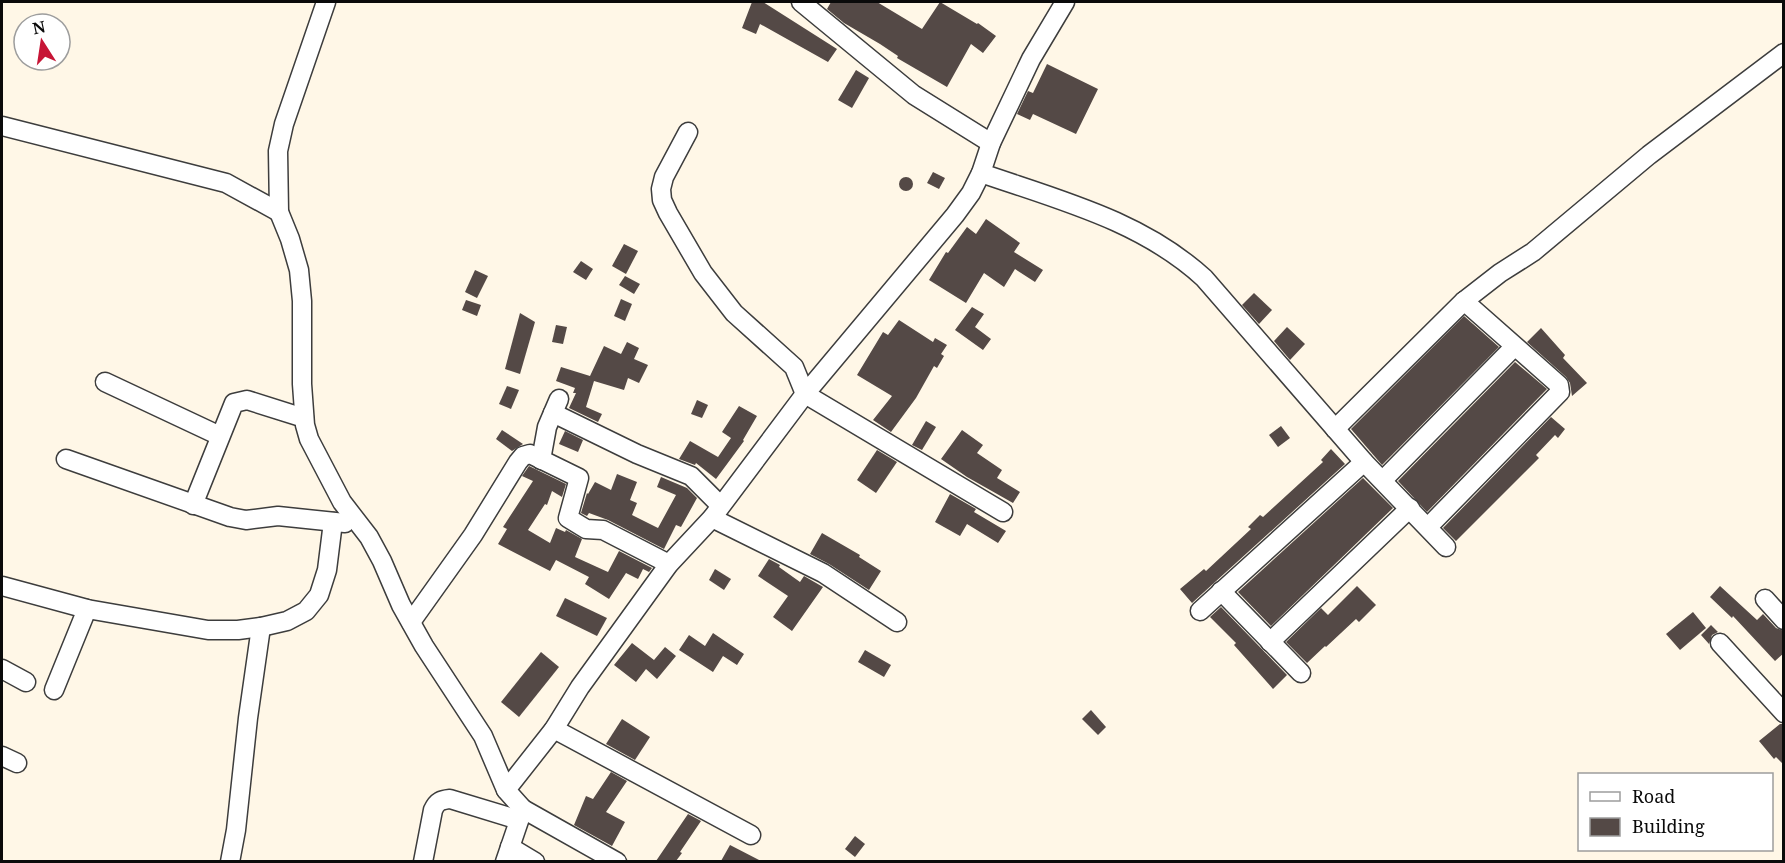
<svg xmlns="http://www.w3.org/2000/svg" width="1785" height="863" font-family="'Noto Serif',serif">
<rect width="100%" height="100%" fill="#fff7e7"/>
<g fill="#544946">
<polygon points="752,2 763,2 837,49 828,62 760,24 756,34 742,28"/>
<polygon points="831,2 877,2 922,29 940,2 977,24 978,23 996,36 983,53 971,44 947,87 897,58 898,56 880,44 844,23 827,9"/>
<polygon points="1047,64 1098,89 1076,134 1033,114 1030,120 1017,114 1028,91 1033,93"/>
<polygon points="856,70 869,78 852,108 838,100"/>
<polygon points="933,172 945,178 939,189 927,183"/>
<circle cx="906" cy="184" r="7"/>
<polygon points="986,219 1020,243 1014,252 1043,270 1035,282 1015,269 1004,287 984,273 966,303 929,280 946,252 948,253 967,227 976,234"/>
<polygon points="624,244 638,251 626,274 612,266"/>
<polygon points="581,261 593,269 586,280 573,272"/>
<polygon points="475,270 488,276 477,298 465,292"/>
<polygon points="625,276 640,284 634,294 619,285"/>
<polygon points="1254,293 1272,310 1259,324 1242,305"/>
<polygon points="621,299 632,304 625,321 614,316"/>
<polygon points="466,300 481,305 477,316 462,310"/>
<polygon points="972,307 984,314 975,327 991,339 983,350 955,330"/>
<polygon points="520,313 535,322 520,374 505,369"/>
<polygon points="1464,316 1499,347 1382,465 1351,429"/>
<polygon points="899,320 933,342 935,338 947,345 941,354 944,356 937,368 934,366 916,398 891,432 873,420 892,396 857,375 883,332 888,335"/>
<polygon points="556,325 567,327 563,344 552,342"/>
<polygon points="1287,327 1305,344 1290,360 1274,341"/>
<polygon points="1541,328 1565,355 1563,358 1587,383 1572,396 1570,383 1566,377 1527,342"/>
<polygon points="627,342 639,348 634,359 648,365 639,383 628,378 624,390 594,381 586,407 602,414 598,422 569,408 576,393 573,393 575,388 556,381 561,367 590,376 604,346 621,354"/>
<polygon points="1515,362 1547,389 1427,512 1398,481"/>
<polygon points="507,386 519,390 511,409 499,404"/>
<polygon points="697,400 708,405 702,418 691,414"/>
<polygon points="739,406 757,416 743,440 744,441 716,479 696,463 695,465 679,459 690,441 718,457 731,438 722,432"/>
<polygon points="1551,417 1565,429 1558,438 1555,435 1536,455 1539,458 1456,541 1443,528"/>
<polygon points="926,421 936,427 922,450 912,445"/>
<polygon points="1281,426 1290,438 1278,447 1269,435"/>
<polygon points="502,430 523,444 512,451 496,439"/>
<polygon points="962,430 983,445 977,453 1002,470 997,478 1020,492 1013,503 967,477 941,459"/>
<polygon points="565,431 583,440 578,452 559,444"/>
<polygon points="1331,449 1345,464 1192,603 1180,589 1204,569 1206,571 1251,529 1248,527 1260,515 1263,517 1323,462 1321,460"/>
<polygon points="877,450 897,462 876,493 857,480"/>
<polygon points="529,466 566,484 562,497 552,491 547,505 545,504 528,530 550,543 556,528 565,532 566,530 582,539 575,557 608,572 619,551 652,568 649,572 643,569 638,579 626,573 609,599 585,584 589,577 556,560 550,571 498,544 507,529 503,527 533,481 522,476"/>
<polygon points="617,474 637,482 630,500 637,503 632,515 658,528 676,495 657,487 661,477 687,488 697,498 681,527 676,525 664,549 608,520 589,513 587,516 581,513 587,493 588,494 595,482 611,490"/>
<polygon points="1363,478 1393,508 1271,626 1238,592"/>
<polygon points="950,494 976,509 974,512 1006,531 998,543 967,524 960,536 935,522"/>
<polygon points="822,533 860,555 859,557 881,571 869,590 829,564 810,554"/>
<polygon points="769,559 780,565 779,567 800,582 804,576 823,587 792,631 773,617 788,596 758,576"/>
<polygon points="715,569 731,579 724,590 709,580"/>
<polygon points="1357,586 1376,605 1359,622 1356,619 1326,647 1325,646 1307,663 1286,642 1321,608 1328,615"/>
<polygon points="1720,586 1757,620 1763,614 1776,628 1784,631 1784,653 1775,661 1733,616 1732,618 1710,597"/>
<polygon points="565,598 607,618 597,636 556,616"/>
<polygon points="1221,607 1287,675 1273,689 1234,645 1236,643 1210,617"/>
<polygon points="1693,612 1706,628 1680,650 1666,634"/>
<polygon points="1711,625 1718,632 1712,635 1709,644 1701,635"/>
<polygon points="713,633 744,654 737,665 723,656 713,672 679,650 689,635 705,646"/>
<polygon points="632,643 654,660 665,647 676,656 657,679 646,669 636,682 614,665"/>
<polygon points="865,650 891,665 884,677 858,662"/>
<polygon points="541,652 559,667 519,717 501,702"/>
<polygon points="1091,710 1106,727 1098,735 1082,719"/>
<polygon points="622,719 650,737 635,760 606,744"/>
<polygon points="1780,724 1784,724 1784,765 1776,757 1774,759 1759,741"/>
<polygon points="611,772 627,781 606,812 625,822 612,846 574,825 586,796 593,799"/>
<polygon points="688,814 701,821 680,852 682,853 676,861 656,861"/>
<polygon points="855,836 865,844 855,857 845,849"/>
<polygon points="730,845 761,861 721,861"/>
</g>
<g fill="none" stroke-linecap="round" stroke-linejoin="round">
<defs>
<g id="minor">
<polyline points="326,2 284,124 278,151 279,212 290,239 299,270 302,301 302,384 305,425 309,439 342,502 369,537 382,561 401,605 424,646 483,736 506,790"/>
<polyline points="801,2 914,95 991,143"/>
<polyline points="2,126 226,183 279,212"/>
<polyline points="688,132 664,177 661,189 662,200 668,213 703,273 734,313 794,367 805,394 1003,512"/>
<path d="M981 173C1059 200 1142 221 1204 278L1364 462 1446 547"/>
<polyline points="105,382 220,436"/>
<polyline points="553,413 637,454 691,476 720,505"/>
<polyline points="1335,429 1464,301 1500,273 1533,252 1649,155 1784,53"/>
<polyline points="66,459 230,517 246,520 278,516 345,523"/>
<polyline points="541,460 547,427 559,399"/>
<polyline points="1383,480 1514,347"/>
<polyline points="193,505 234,403 247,400 304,418"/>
<polyline points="712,518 823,573 897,622"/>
<polyline points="1428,527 1560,392 1559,385 1464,301"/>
<polyline points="2,586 87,609 208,630 238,630 261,627 287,621 306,611 319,595 327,570 333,522"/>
<polyline points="1221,591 1301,673"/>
<polyline points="1765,599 1784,620"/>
<polyline points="1200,611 1364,462"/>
<polyline points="411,622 473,535 518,462 523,456 530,454 579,478 568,518 586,529 603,530 669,564"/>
<polyline points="1270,642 1410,508"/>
<polyline points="1720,643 1784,713"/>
<polyline points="2,669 26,682"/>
<polyline points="54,690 87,609"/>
<polyline points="554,729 751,835"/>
<polyline points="2,756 17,763"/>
<polyline points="523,809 617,862"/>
<polyline points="510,847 535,862"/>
<polyline points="230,862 236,830 248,718 261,627"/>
<path d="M423 862 433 810C437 801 441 800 450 799L519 820"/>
<polyline points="505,862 523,809 506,790 554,729 580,687 669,564 712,518 805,394 955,215 971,193 981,173 991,143 1031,59 1065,2"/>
</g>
</defs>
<use href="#minor" stroke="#3d3d3d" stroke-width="21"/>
<use href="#minor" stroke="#fff" stroke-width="18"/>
</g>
<rect width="1785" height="863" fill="none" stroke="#0a0a0a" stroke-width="6"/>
<rect x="1578" y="773" width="195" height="78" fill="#ffffff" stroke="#9d9d9d" stroke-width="1.5"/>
<rect x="1590" y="792" width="30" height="9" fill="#ffffff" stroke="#9d9d9d" stroke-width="1.5"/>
<text x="1632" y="803" font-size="18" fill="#0a0a0a">Road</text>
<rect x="1590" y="818" width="30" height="18" fill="#544946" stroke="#9d9d9d" stroke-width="1.5"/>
<text x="1632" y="833" font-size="18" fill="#0a0a0a">Building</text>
<g transform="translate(42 42) rotate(348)"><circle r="28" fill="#ffffff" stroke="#9d9d9d" stroke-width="1.5"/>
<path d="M0-4.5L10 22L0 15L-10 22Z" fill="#c71536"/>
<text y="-9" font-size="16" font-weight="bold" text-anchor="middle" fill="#0a0a0a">N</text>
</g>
</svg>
